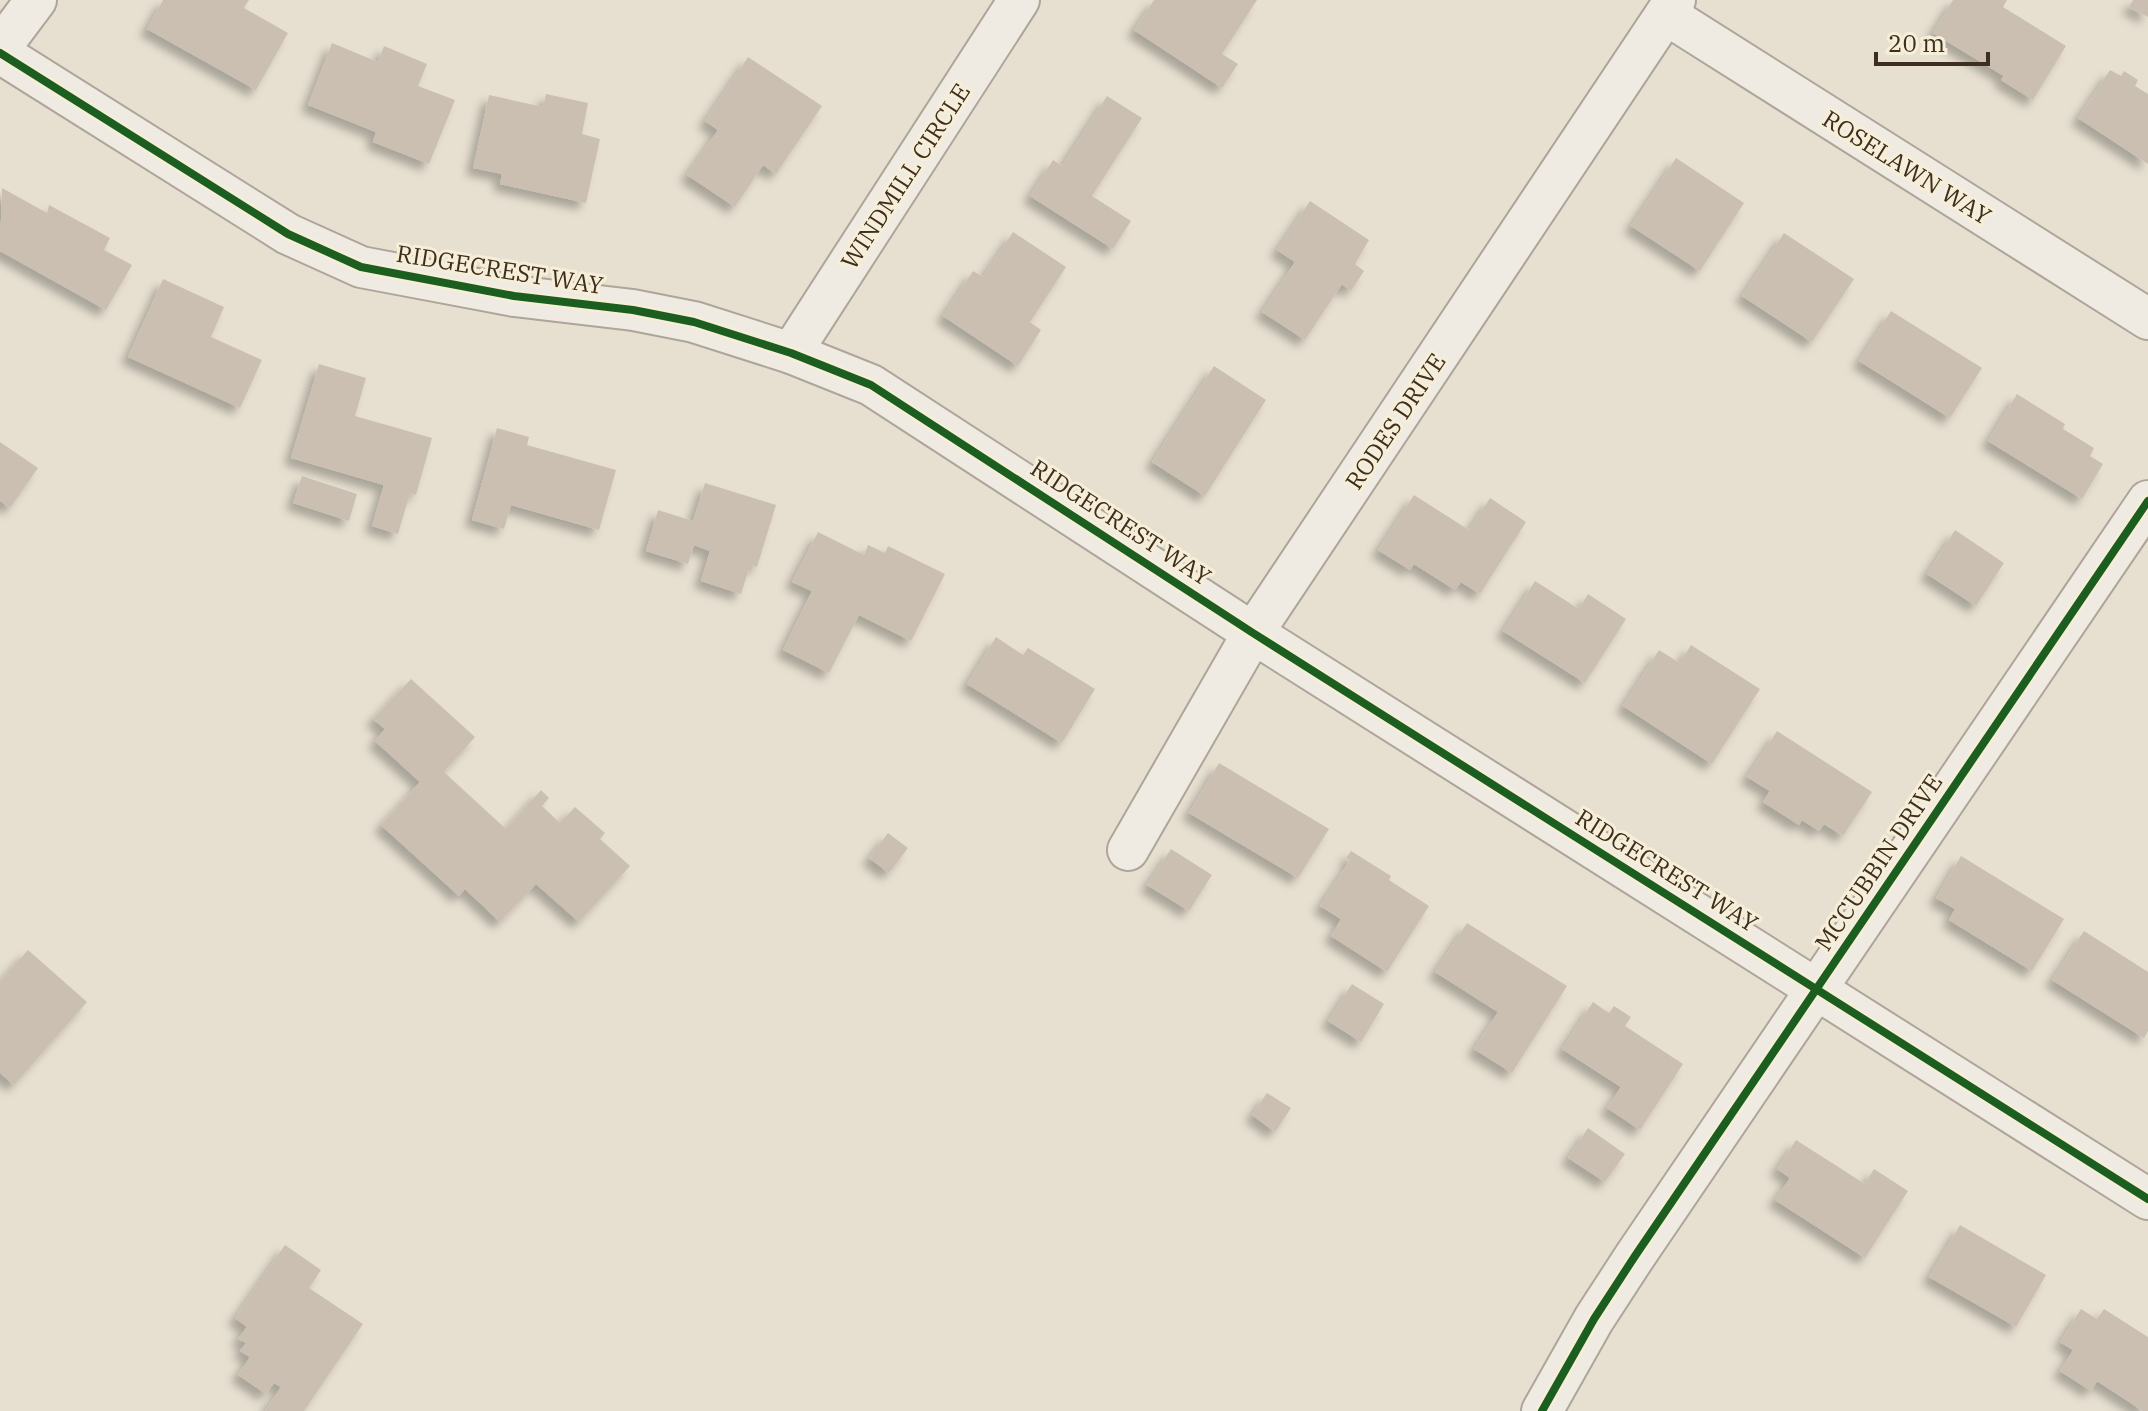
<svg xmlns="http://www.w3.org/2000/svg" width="2148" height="1411" font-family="'IBM Plex Serif',serif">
<defs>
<filter id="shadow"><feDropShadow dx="-7" dy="7" stdDeviation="4" flood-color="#0004"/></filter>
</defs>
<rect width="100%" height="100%" fill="#e7e0d1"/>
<g fill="#cbbfb2" filter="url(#shadow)">
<polygon points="163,0 249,0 244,8 288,33 256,90 147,29"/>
<polygon points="1154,0 1257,0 1222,54 1238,64 1222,88 1134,30"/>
<polygon points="1953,0 2007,0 2003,7 2066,46 2033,100 2001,80 2004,76 1933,33"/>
<polygon points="2133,0 2148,0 2148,17 2129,7"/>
<polygon points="332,43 378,62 384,46 427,64 418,86 455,100 429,164 373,142 376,132 308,105"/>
<polygon points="748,57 822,106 776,174 763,165 735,207 687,175 718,130 705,121"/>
<polygon points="2110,70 2121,76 2124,71 2138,80 2135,86 2148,94 2148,164 2078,118"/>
<polygon points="546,94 588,103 582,134 600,139 586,203 500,184 502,174 473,168 489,95 543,107"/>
<polygon points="1107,96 1142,118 1092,196 1131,221 1113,249 1030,196 1053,160 1062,166"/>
<polygon points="1676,158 1744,203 1700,271 1631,226"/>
<polygon points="2,188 47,213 49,205 110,238 104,250 132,265 106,310 0,251"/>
<polygon points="1310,201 1369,240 1355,264 1364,271 1351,291 1342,284 1305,340 1262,312 1295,262 1277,250"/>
<polygon points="1013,232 1066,267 1030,322 1041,330 1018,366 943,316 973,271 983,277"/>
<polygon points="1784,233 1854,279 1812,342 1742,296"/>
<polygon points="163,279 224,307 211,337 262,360 240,408 128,357"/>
<polygon points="1891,311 1982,368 1950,418 1859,361"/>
<polygon points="319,364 366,378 355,416 432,438 416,495 410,493 398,534 372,526 384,485 291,458"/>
<polygon points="1214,366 1266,400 1205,496 1152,462"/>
<polygon points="2017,394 2065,424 2063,429 2094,448 2090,456 2103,464 2082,499 1988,441"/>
<polygon points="497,428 529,437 527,445 616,470 599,530 511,505 504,529 472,520"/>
<polygon points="0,442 38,468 10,508 0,501"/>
<polygon points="302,476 357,494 349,521 293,503"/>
<polygon points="705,483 776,505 757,567 750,565 741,594 701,581 710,551 694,545 688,564 646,551 658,510 693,521"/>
<polygon points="1414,495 1469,530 1490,498 1526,522 1480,594 1461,582 1455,590 1414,564 1410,570 1378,550"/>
<polygon points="1955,530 2004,563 1976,606 1927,574"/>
<polygon points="818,532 864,555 868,545 885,553 888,546 945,574 911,641 859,615 829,673 783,650 812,591 792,582"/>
<polygon points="1535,581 1579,609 1588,594 1626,619 1585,683 1503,631"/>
<polygon points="996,637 1023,655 1028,648 1095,689 1062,743 967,684"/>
<polygon points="1691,645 1760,689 1712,764 1623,706 1659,650 1680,663"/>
<polygon points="411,679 475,737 444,772 506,829 541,790 549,798 542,806 560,823 575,807 605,833 600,839 630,866 579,922 536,884 500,922 465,889 459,896 381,825 420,782 375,741 385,729 373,719"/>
<polygon points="1777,731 1872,792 1843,836 1824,824 1819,831 1802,820 1799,825 1763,802 1770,791 1747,777"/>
<polygon points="1219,763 1329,829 1298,878 1189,813"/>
<polygon points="888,833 908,848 889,873 869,858"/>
<polygon points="1171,849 1212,875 1189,911 1147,885"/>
<polygon points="1351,851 1391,876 1389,880 1429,906 1387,972 1331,936 1341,919 1320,906 1350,860 1346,858"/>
<polygon points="1961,856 2064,919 2032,971 1949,920 1955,909 1936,898"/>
<polygon points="1467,923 1567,986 1512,1073 1474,1049 1498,1012 1435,972"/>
<polygon points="2084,931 2148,972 2148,1031 2144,1038 2052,980"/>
<polygon points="28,950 87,1002 14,1085 0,1073 0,981"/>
<polygon points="1352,984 1384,1004 1361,1042 1328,1021"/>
<polygon points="1593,1002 1609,1013 1614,1006 1631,1017 1625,1026 1683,1064 1640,1130 1607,1108 1621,1087 1562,1049"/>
<polygon points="1267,1093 1291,1108 1275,1132 1252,1115"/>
<polygon points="1588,1128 1625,1154 1605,1182 1568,1158"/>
<polygon points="1796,1140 1865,1184 1874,1169 1908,1191 1865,1258 1775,1200 1790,1178 1777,1169"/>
<polygon points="1960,1225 2046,1275 2016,1327 1929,1277"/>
<polygon points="285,1245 321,1270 309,1288 363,1324 304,1411 265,1411 281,1387 274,1383 266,1394 238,1375 250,1357 240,1351 246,1343 238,1339 247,1327 235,1318"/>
<polygon points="2081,1309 2097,1319 2104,1309 2148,1337 2148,1411 2143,1411 2097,1381 2091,1391 2060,1371 2073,1350 2060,1342"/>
</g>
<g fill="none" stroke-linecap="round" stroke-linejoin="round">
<defs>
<g id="minor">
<polyline points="1667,15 2148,319"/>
<polyline points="0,48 36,0"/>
<polyline points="0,53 288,234 361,267 514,296 633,310 694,322 791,353 871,385 1253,633 2148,1199"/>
<polyline points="791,353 1019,0"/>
<polyline points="1128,850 1253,633 1675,0"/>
<polyline points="1542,1411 1594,1319 1635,1256 2148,501"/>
</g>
</defs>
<use href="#minor" stroke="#ada599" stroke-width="44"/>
<use href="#minor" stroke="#efebe3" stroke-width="40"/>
<defs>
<g id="cycleway">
<polyline points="0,53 288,234 361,267 514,296 633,310 694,322 791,353 871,385 1253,633 2148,1199"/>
<polyline points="1542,1411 1594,1319 1635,1256 2148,501"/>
</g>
</defs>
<use href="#cycleway" stroke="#f7eed8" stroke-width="13"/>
<use href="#cycleway" stroke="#1b5e20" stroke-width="8"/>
</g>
<g text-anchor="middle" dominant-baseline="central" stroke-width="6" stroke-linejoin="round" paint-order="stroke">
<g font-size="24" fill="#3d2e20" stroke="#f7eed8">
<text transform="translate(1907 167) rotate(32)">ROSELAWN WAY</text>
<text transform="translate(905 176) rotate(-57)">WINDMILL CIRCLE</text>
<text transform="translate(500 269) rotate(9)">RIDGECREST WAY</text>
<text transform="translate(1395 421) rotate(-56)">RODES DRIVE</text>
<text transform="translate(1121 522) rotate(33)">RIDGECREST WAY</text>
<text transform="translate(1878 862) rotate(-56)">MCCUBBIN DRIVE</text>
<text transform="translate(1667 870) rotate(32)">RIDGECREST WAY</text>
</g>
</g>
<path d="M1876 52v12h112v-12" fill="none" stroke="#3d2e20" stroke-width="4"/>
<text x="1888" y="52" font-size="24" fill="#3d2e20" stroke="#f7eed8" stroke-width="6" paint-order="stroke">20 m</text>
</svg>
